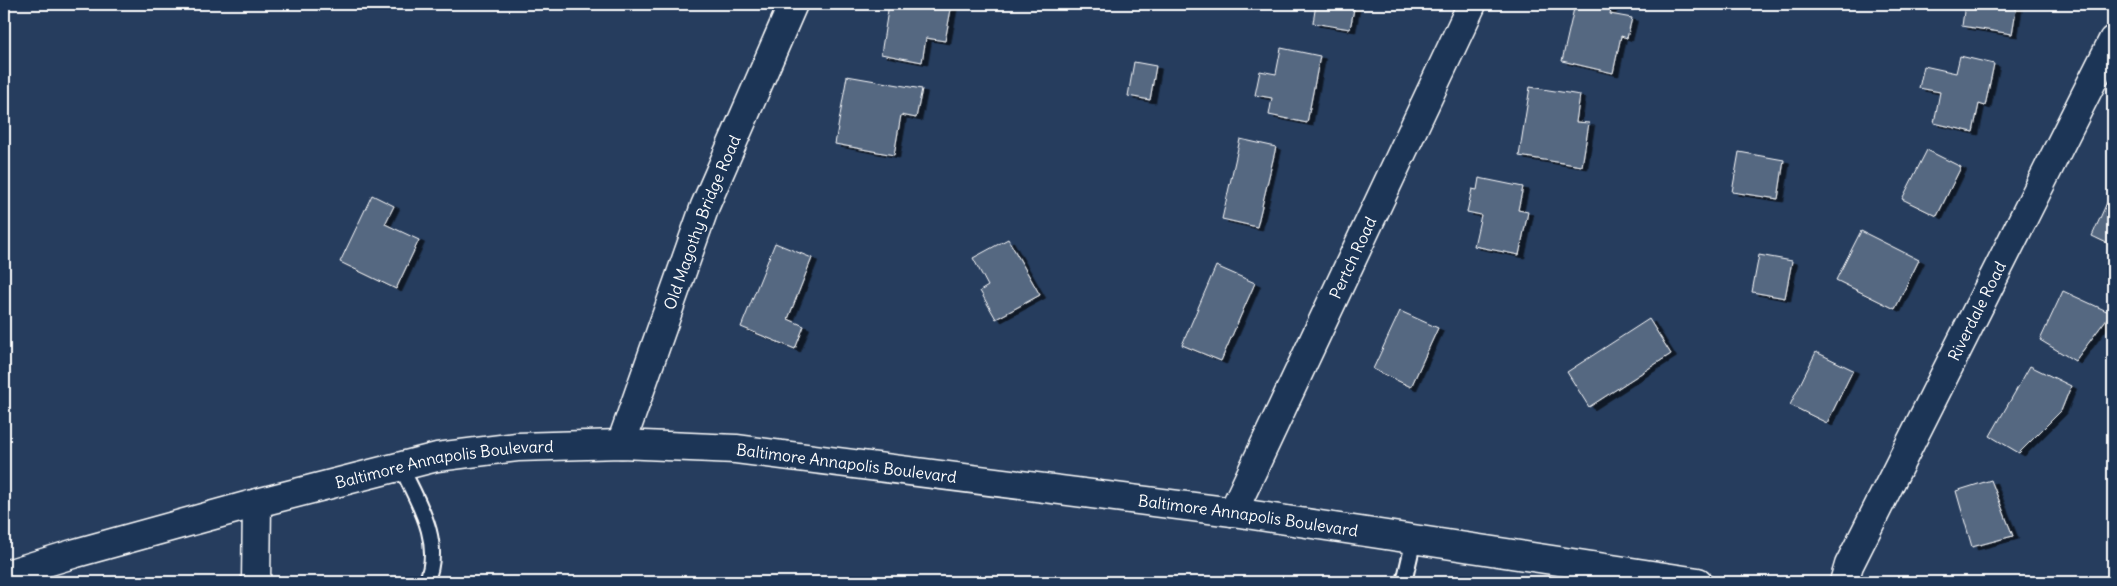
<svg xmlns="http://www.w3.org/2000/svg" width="2117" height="586" font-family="Delius,sans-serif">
<defs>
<filter id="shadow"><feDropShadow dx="5.5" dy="3" stdDeviation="0" flood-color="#0009"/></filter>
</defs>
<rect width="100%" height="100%" fill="#263d5e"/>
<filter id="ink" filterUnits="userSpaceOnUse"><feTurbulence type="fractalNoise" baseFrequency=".02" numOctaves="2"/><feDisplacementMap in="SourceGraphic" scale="10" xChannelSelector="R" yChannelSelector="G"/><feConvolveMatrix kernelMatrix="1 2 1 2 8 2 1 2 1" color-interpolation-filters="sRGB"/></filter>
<g filter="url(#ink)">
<g fill="#556781" stroke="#fff" filter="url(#shadow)">
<polygon points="889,4 916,7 917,4 952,4 945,41 926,38 922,62 881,54"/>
<polygon points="1316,4 1355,4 1350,29 1313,23"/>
<polygon points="1575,4 1612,4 1610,14 1632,18 1627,38 1621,36 1613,73 1562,61"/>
<polygon points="1965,4 2017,4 2012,34 1962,26"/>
<polygon points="1281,48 1320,56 1307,123 1269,115 1272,98 1255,95 1260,71 1276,74"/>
<polygon points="1960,56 1994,64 1985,106 1979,104 1973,132 1934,123 1940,92 1919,88 1924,66 1956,73"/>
<polygon points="1134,62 1156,66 1150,100 1128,96"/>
<polygon points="847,76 922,89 916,118 901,115 894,155 835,144"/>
<polygon points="1530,87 1580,95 1576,122 1589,123 1582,166 1519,156"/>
<polygon points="1240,139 1276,147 1257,227 1222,219"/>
<polygon points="1927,150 1961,167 1937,216 1902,199"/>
<polygon points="1739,152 1784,160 1778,199 1732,192"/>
<polygon points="1479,178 1523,187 1518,210 1528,212 1519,255 1474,246 1481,215 1467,212 1472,189 1477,190"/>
<polygon points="372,195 394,206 385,224 419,240 396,289 340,262"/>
<polygon points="2109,198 2113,201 2113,246 2092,236"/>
<polygon points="1861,231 1919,260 1895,309 1836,280"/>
<polygon points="1008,239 1040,295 996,319 980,291 988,286 973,258"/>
<polygon points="775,243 812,258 788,319 804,326 795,349 741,327"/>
<polygon points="1759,255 1792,261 1785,298 1752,292"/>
<polygon points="1216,266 1255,283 1221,361 1182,345"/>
<polygon points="2063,291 2111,313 2075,361 2040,340"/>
<polygon points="1400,311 1438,328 1411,387 1373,369"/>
<polygon points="1649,319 1671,354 1589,407 1567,372"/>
<polygon points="1816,352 1853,370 1827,423 1790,405"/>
<polygon points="2030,366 2071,386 2061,411 2019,453 1990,436"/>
<polygon points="1991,480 2013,536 1972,547 1956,491"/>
</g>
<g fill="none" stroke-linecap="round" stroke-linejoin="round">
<defs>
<g id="service">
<path d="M401 467C418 502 444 543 426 582"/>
<polyline points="1404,582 1414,539"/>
</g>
<g id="minor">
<path id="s1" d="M621 444 705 206 793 4"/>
<path id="s2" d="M1233 512 1472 4"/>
<polyline points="256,582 257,503"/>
<path id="s3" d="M1844 582 1849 565 2113 40"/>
</g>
<g id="secondary">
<path id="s4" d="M4 575 76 553 257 503 437 457 517 447 621 444 736 449 1233 512 1698 582"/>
</g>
</defs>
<use href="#service" stroke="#fff" stroke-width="18"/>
<use href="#minor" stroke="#fff" stroke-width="31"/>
<use href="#secondary" stroke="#fff" stroke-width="31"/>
<use href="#service" stroke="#1d3557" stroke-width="14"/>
<use href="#minor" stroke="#1d3557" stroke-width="28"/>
<use href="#secondary" stroke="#1d3557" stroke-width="28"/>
</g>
</g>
<g text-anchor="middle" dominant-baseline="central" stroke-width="4" stroke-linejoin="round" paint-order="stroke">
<g font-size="16" fill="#fff" stroke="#1d3557">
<text stroke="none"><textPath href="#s1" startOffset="236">Old Magothy Bridge Road</textPath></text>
<text stroke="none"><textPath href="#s2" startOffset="281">Pertch Road</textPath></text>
<text stroke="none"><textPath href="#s3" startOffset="302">Riverdale Road</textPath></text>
<text stroke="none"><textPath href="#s4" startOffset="860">Baltimore Annapolis Boulevard</textPath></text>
<text stroke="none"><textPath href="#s4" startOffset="455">Baltimore Annapolis Boulevard</textPath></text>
<text stroke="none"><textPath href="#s4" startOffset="1265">Baltimore Annapolis Boulevard</textPath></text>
</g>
</g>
<rect width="2117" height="586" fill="none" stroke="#1d3557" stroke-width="20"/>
<rect x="10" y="10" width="2097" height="566" fill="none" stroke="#fff" stroke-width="2" filter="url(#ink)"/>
</svg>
